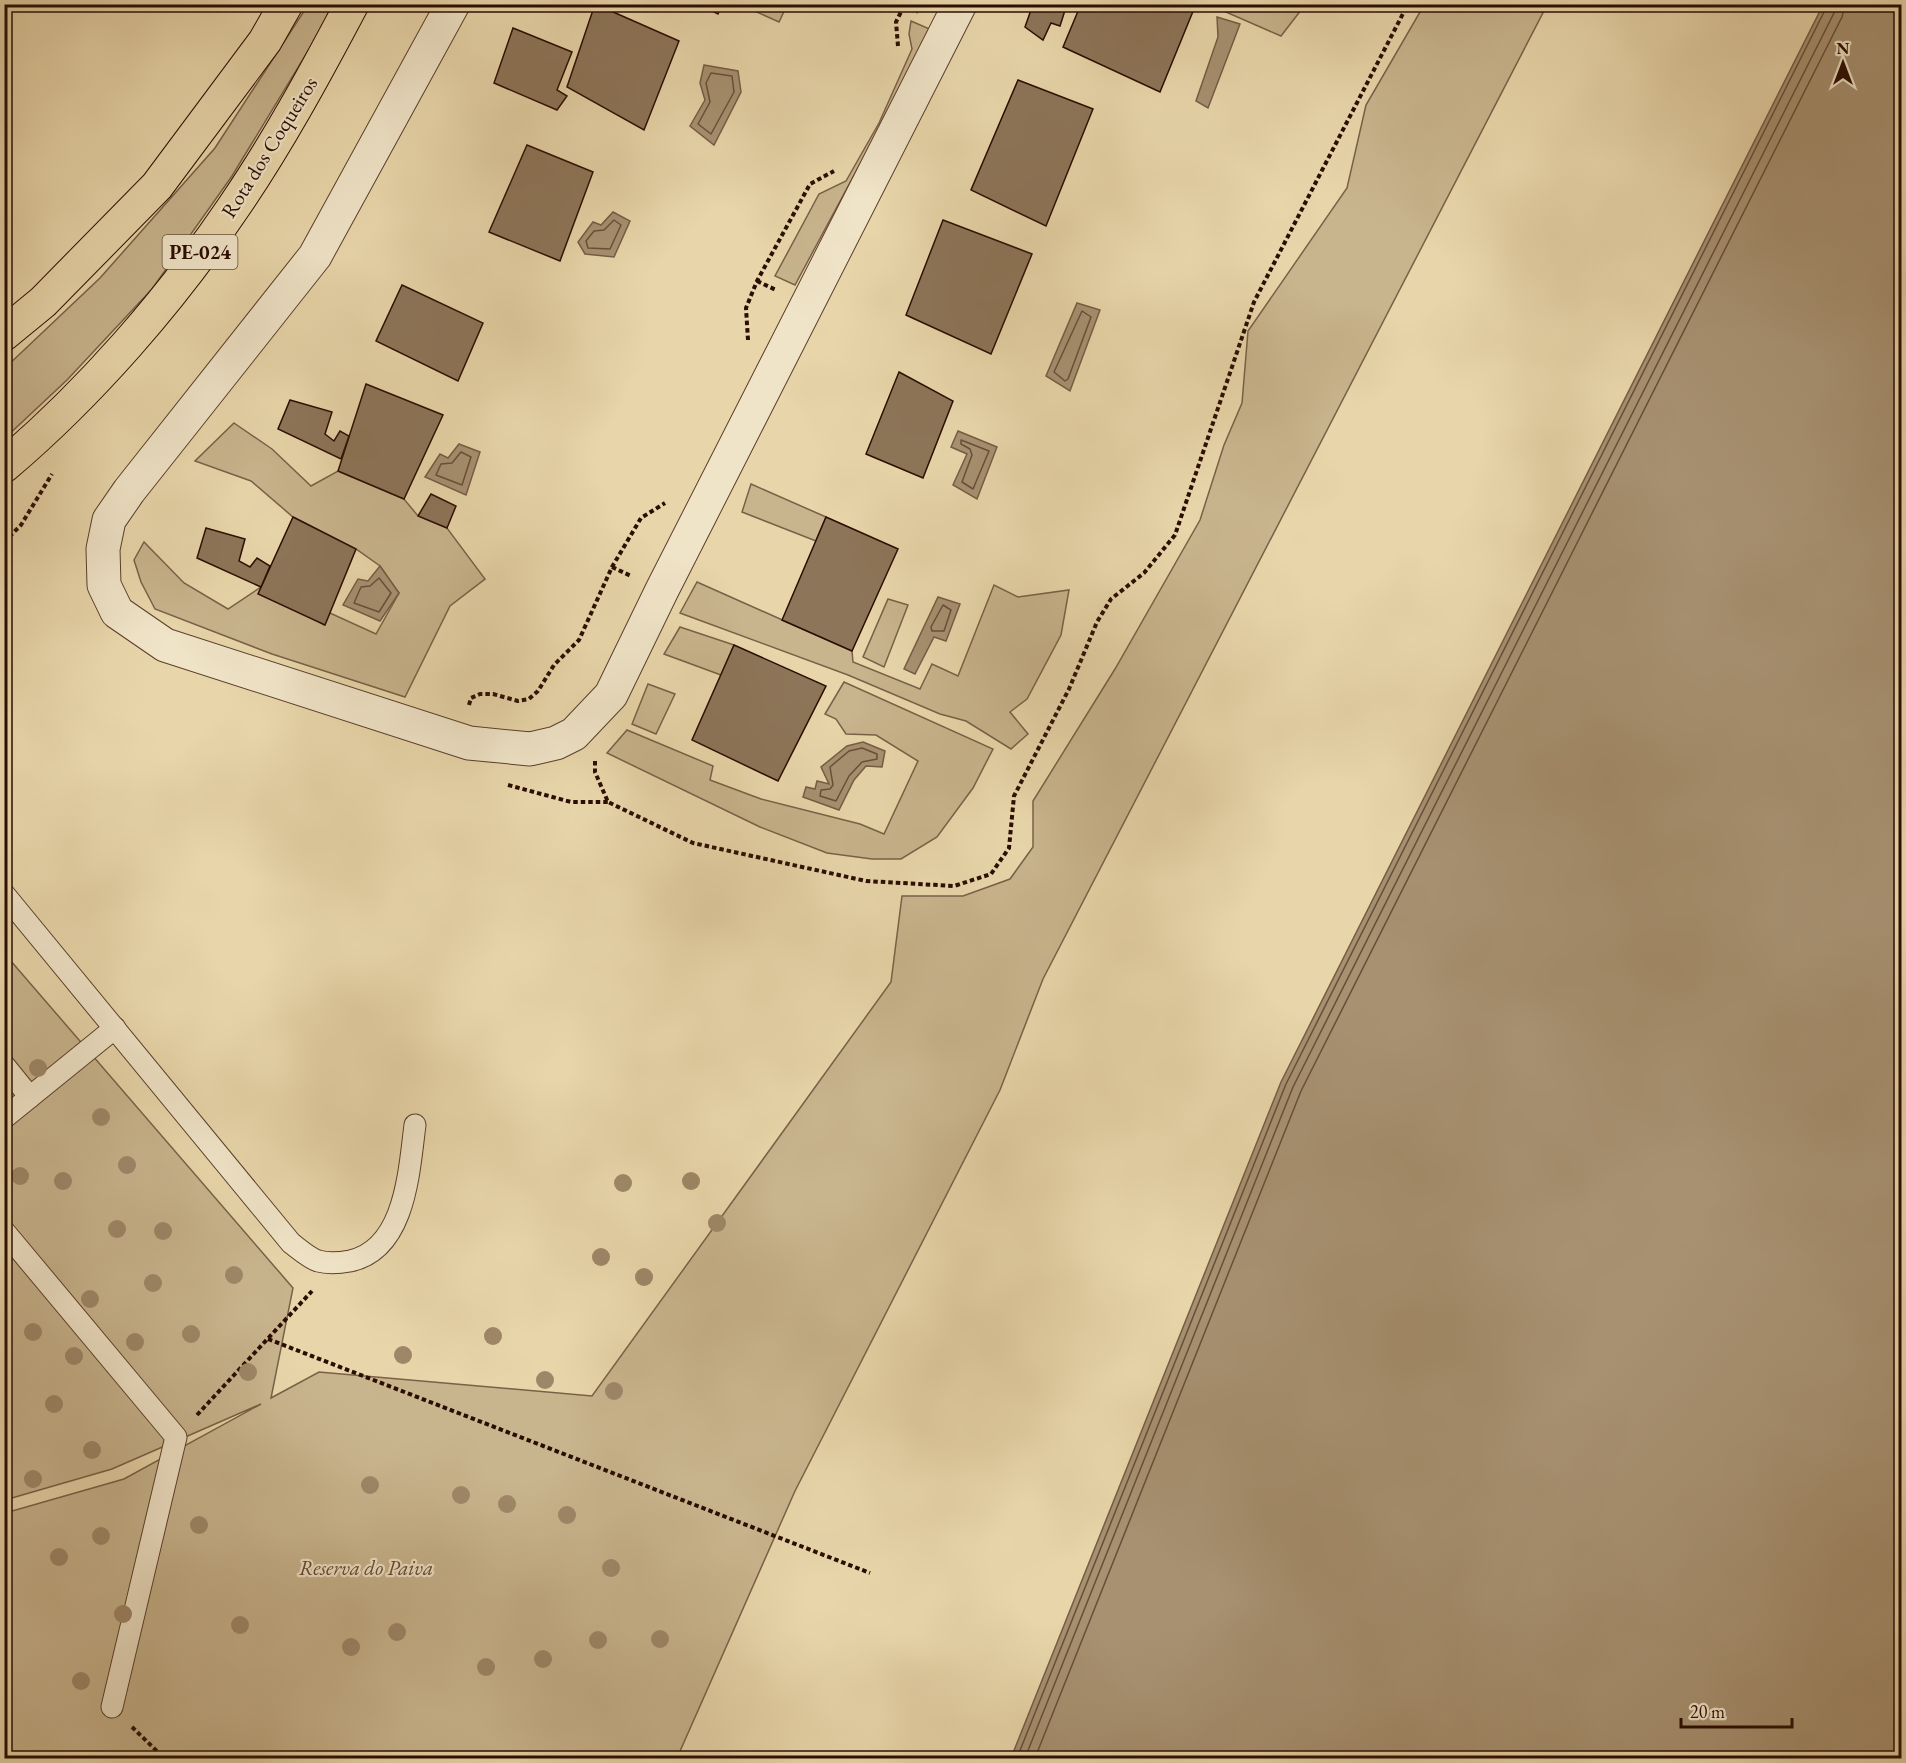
<svg xmlns="http://www.w3.org/2000/svg" width="1906" height="1763" font-family="'EB Garamond',serif">
<rect width="100%" height="100%" fill="#e8d6aa"/>
<filter id="stains"><feTurbulence type="fractalNoise" baseFrequency=".00333" numOctaves="4"/><feColorMatrix values="0 0 0 0 .2 0 0 0 0 .09 0 0 0 0 .02 0 0 0 .5 -.17"/></filter>
<radialGradient id="worn" r=".72"><stop offset=".6" stop-color="#630" stop-opacity="0"/><stop offset="1" stop-color="#630" stop-opacity=".3"/></radialGradient>
<g fill="#c8b48d" stroke="#796047" stroke-width="1.5">
<polygon points="308,5 336,5 232,176 152,289 67,380 5,438 5,368 100,278 215,148"/>
<polygon points="741,5 741,4 787,5 779,22"/>
<polygon points="1210,5 1305,5 1281,36"/>
<polygon points="1424,5 1547,5 1043,979 1000,1090 795,1491 677,1758 5,1758 5,1513 124,1479 261,1404 112,1469 5,1500 4,953 293,1288 271,1398 319,1372 592,1396 891,982 902,896 963,896 1010,879 1033,847 1033,801 1115,669 1200,520 1224,445 1242,403 1248,331 1347,188 1366,105"/>
<polygon points="911,21 932,30 795,285 775,276 819,194 846,181 879,123 912,49 909,34"/>
<polygon points="234,423 272,449 311,486 338,471 404,499 418,516 447,528 485,579 450,606 405,697 272,654 155,609 141,582 134,560 144,542 184,583 228,609 261,587 324,625 330,613 376,634 399,593 380,566 356,549 293,517 251,481 195,461"/>
<polygon points="751,484 826,517 816,541 742,512"/>
<polygon points="697,582 852,651 853,662 920,689 932,664 958,676 994,585 1018,597 1069,590 1061,635 1027,699 1010,712 1028,734 1011,749 966,721 940,714 848,675 680,613"/>
<polygon points="888,599 908,605 884,667 863,657"/>
<polygon points="680,627 734,645 721,675 664,654"/>
<polygon points="844,682 993,749 973,788 937,837 901,859 872,859 827,853 760,827 607,753 627,730 713,766 710,780 761,799 860,824 884,834 918,761 876,735 846,734 836,719 825,714"/>
<polygon points="648,684 675,694 656,734 632,724"/>
</g>
<g fill="#a79171" stroke="#755c44" stroke-width="1.5">
<polygon points="1823,5 1902,5 1901,1758 1011,1758 1281,1082"/>
<polygon points="1217,17 1240,24 1208,108 1196,101 1218,37"/>
<polygon points="704,65 738,71 741,92 714,145 690,126 705,100 700,83"/>
<polygon points="613,212 630,221 614,257 585,254 578,242 593,222 601,225"/>
<polygon points="1077,303 1100,310 1070,391 1046,376"/>
<polygon points="958,431 997,447 977,499 953,485 967,454 951,447"/>
<polygon points="459,444 480,452 466,495 425,477 440,454 448,458"/>
<polygon points="380,566 399,593 380,621 343,605 358,579 368,581"/>
<polygon points="938,597 960,604 946,641 934,637 915,674 904,669"/>
<polygon points="863,742 885,751 882,767 866,766 854,780 839,810 803,797 806,787 815,789 817,781 829,784 821,767 847,746"/>
</g>
<g fill="none" stroke-linecap="round" stroke-linejoin="round">
<g stroke="#684e39" stroke-width="1.5">
<polygon points="711,73 732,76 734,92 711,134 698,124 710,102 706,83"/>
<polygon points="614,220 621,225 610,249 588,248 586,241 594,231 604,230"/>
<polygon points="1082,311 1091,317 1068,379 1065,381 1054,372"/>
<polygon points="961,440 989,451 973,489 962,482 972,455 970,449 961,444"/>
<polygon points="461,452 471,457 462,485 436,475 441,464 452,463"/>
<polygon points="379,578 391,593 379,612 354,603 361,587 370,586"/>
<polygon points="943,605 951,610 944,631 932,631 931,627"/>
<polygon points="862,748 877,754 877,759 862,762 849,776 836,801 820,796 821,790 830,789 833,785 830,767 849,751"/>
<polyline points="1017,1758 1286,1084 1828,4"/>
<polyline points="1025,1758 1293,1087 1834,13 1836,4"/>
<polyline points="1035,1758 1301,1091 1842,17 1845,4"/>
</g>
</g>
<g fill="#8d7559" stroke="#2a0c01" stroke-width="1.5">
<polygon points="595,4 679,41 644,130 567,87"/>
<polygon points="698,4 722,4 718,14"/>
<polygon points="1033,4 1067,4 1060,26 1051,23 1043,40 1025,27"/>
<polygon points="1081,4 1196,4 1160,92 1063,47"/>
<polygon points="513,28 572,52 557,90 567,96 557,110 494,83"/>
<polygon points="1018,80 1093,109 1046,226 971,190"/>
<polygon points="527,145 593,172 560,261 489,232"/>
<polygon points="943,220 1032,254 991,354 906,315"/>
<polygon points="402,285 483,323 458,381 376,341"/>
<polygon points="899,372 953,401 923,478 866,454"/>
<polygon points="366,384 443,415 404,499 338,471"/>
<polygon points="290,400 332,412 325,434 334,441 340,431 349,436 341,459 278,429"/>
<polygon points="431,494 456,506 447,528 418,516"/>
<polygon points="293,517 356,549 325,625 258,594"/>
<polygon points="826,517 898,549 852,651 782,620"/>
<polygon points="206,528 245,539 239,561 250,567 257,558 270,566 261,587 197,558"/>
<polygon points="734,645 826,686 778,781 692,740"/>
</g>
<g fill="none" stroke-linecap="round" stroke-linejoin="round">
<defs>
<g id="lane">
<path d="M4 894 291 1243C299 1249 309 1258 318 1261 329 1264 339 1263 350 1261 406 1249 409 1170 415 1125"/>
<polyline points="4,1065 30,1097"/>
<polyline points="4,1118 115,1028"/>
<polyline points="4,1231 176,1437 112,1707"/>
</g>
<polyline id="street" points="453,4 315,256 129,491 109,520 103,549 104,585 117,612 165,645 469,743 530,749 556,743 574,734 611,695 662,590 960,4"/>
<g id="primary">
<polyline points="4,334 43,302 157,186 265,41 286,4"/>
<path d="M4 466C90 393 170 301 233 208 277 144 315 74 352 4"/>
</g>
</defs>
<use href="#lane" stroke="#5a3e2b" stroke-width="23"/>
<use href="#street" stroke="#5a3e2b" stroke-width="35"/>
<use href="#primary" stroke="#2a0c01" stroke-width="35"/>
<g stroke="#2a0c01" stroke-width="4" stroke-dasharray="4.5 3" stroke-linecap="butt">
<polyline points="904,5 918,12"/>
<polyline points="898,46 896,22 905,4"/>
<polyline points="757,281 776,290"/>
<polyline points="748,340 746,308 757,281 810,184 834,171"/>
<polyline points="4,542 21,525 52,474"/>
<polyline points="4,567 9,568"/>
<polyline points="612,567 631,576"/>
<polyline points="469,705 471,698 480,694 493,694 518,701 529,699 538,691 554,665 579,640 612,567 641,518 665,503"/>
<polyline points="595,761 595,772 608,802 693,843 866,881 954,886 991,874 1009,848 1014,796 1069,689 1097,622 1111,599 1144,573 1175,535 1254,302 1408,4"/>
<polyline points="508,785 571,802 608,802"/>
<polyline points="268,1339 870,1573"/>
<polyline points="197,1415 312,1291"/>
<polyline points="132,1727 164,1758"/>
</g>
<use href="#lane" stroke="#f0e4c8" stroke-width="21"/>
<use href="#street" stroke="#f0e4c8" stroke-width="33"/>
<use href="#primary" stroke="#e8d6aa" stroke-width="33"/>
</g>
<g fill="#9e8768">
<circle cx="38" cy="1068" r="9"/>
<circle cx="101" cy="1117" r="9"/>
<circle cx="127" cy="1165" r="9"/>
<circle cx="20" cy="1176" r="9"/>
<circle cx="63" cy="1181" r="9"/>
<circle cx="691" cy="1181" r="9"/>
<circle cx="623" cy="1183" r="9"/>
<circle cx="717" cy="1223" r="9"/>
<circle cx="117" cy="1229" r="9"/>
<circle cx="163" cy="1231" r="9"/>
<circle cx="601" cy="1257" r="9"/>
<circle cx="234" cy="1275" r="9"/>
<circle cx="644" cy="1277" r="9"/>
<circle cx="153" cy="1283" r="9"/>
<circle cx="90" cy="1299" r="9"/>
<circle cx="33" cy="1332" r="9"/>
<circle cx="191" cy="1334" r="9"/>
<circle cx="493" cy="1336" r="9"/>
<circle cx="135" cy="1342" r="9"/>
<circle cx="403" cy="1355" r="9"/>
<circle cx="74" cy="1356" r="9"/>
<circle cx="248" cy="1372" r="9"/>
<circle cx="545" cy="1380" r="9"/>
<circle cx="614" cy="1391" r="9"/>
<circle cx="54" cy="1404" r="9"/>
<circle cx="92" cy="1450" r="9"/>
<circle cx="33" cy="1479" r="9"/>
<circle cx="370" cy="1485" r="9"/>
<circle cx="461" cy="1495" r="9"/>
<circle cx="507" cy="1504" r="9"/>
<circle cx="567" cy="1515" r="9"/>
<circle cx="199" cy="1525" r="9"/>
<circle cx="101" cy="1536" r="9"/>
<circle cx="59" cy="1557" r="9"/>
<circle cx="611" cy="1568" r="9"/>
<circle cx="123" cy="1614" r="9"/>
<circle cx="240" cy="1625" r="9"/>
<circle cx="397" cy="1632" r="9"/>
<circle cx="660" cy="1639" r="9"/>
<circle cx="598" cy="1640" r="9"/>
<circle cx="351" cy="1647" r="9"/>
<circle cx="543" cy="1659" r="9"/>
<circle cx="486" cy="1667" r="9"/>
<circle cx="81" cy="1681" r="9"/>
</g>
<g text-anchor="middle" dominant-baseline="central" stroke-width="4.5" stroke-linejoin="round" paint-order="stroke">
<rect fill="#f0e4c8" stroke="#654d3d" stroke-width="1.5" x="162.5" y="235" width="75" height="34" rx="4.5"/>
<g font-size="20" font-weight="bold" fill="#2a0c01">
<text x="200" y="252">PE-024</text>
</g>
<g font-size="21" fill="#2a0c01" stroke="#f0e4c8">
<text transform="translate(269 147) rotate(-58)">Rota dos Coqueiros</text>
</g>
<g font-size="21" font-style="italic" fill="#614732" stroke="#f0e4c8">
<text x="366" y="1567">Reserva do Paiva</text>
</g>
</g>
<rect width="1906" height="1763" fill="none" stroke="#e8d6aa" stroke-width="24"/>
<rect x="6" y="6" width="1894" height="1751" fill="none" stroke="#2a0c01" stroke-width="3"/>
<rect x="12" y="12" width="1882" height="1739" fill="none" stroke="#2a0c01" stroke-width="1.5"/>
<g transform="translate(1843 63)" stroke="#f0e4c8" stroke-width="4.5" paint-order="stroke">
<path d="M0-4.5L10 22L0 15L-10 22Z" fill="#2a0c01"/>
<text y="-9" font-size="16" font-weight="bold" text-anchor="middle" fill="#2a0c01">N</text>
</g>
<path d="M1681 1718v9h111v-9" fill="none" stroke="#2a0c01" stroke-width="3"/>
<text x="1690" y="1718" font-size="18" fill="#2a0c01" stroke="#f0e4c8" stroke-width="4.5" paint-order="stroke">20 m</text>
<rect width="100%" height="100%" filter="url(#stains)"/>
<rect width="100%" height="100%" fill="url(#worn)"/>
</svg>
